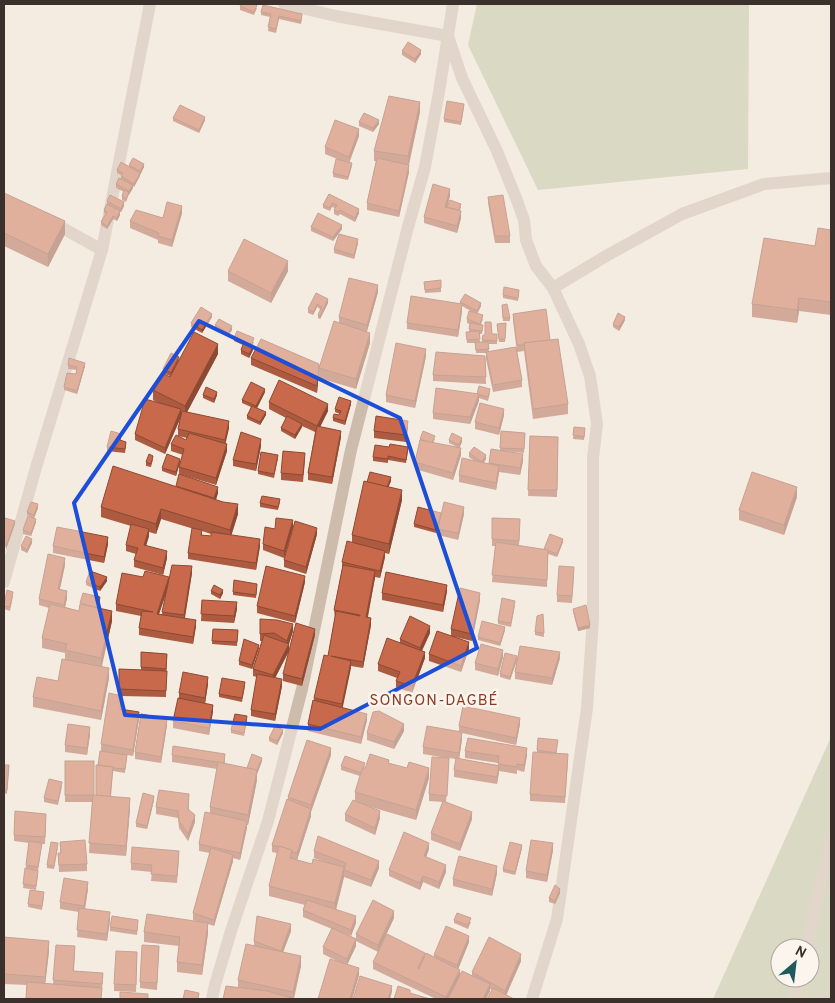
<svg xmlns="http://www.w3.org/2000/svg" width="835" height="1003" font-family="Overpass,sans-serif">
<rect width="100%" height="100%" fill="#f4ebe1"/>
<g fill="#b8c4a0" fill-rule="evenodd">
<polygon points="477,4 749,4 748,169 538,190 468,45"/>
<path d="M831 737V999H713ZM780 948H810V978H780Z"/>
</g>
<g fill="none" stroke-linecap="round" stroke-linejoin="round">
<g stroke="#cdbbac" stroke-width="12">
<polyline points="284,4 336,16 448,36 462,78 497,151 516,198 524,220 526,240 536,266 553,288 579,344 590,376 597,424 593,458 593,618 587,708 557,919 532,999"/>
<polyline points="50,221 102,250"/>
<polyline points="553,288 606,256 682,214 764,184 831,178"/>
<polyline points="4,582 35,471 102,250 150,4"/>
<polyline points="806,948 831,839"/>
<polyline points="212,999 215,985 231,931 268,821 302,689 351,450 408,227 425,167 439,92 453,4"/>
<polyline points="795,999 799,978"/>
</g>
</g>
<g fill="#ac5a40" fill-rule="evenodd">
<polygon points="240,6 257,8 254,15 240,10"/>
<polygon points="261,12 302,18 301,24 279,19 276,33 268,31 270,17 261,15"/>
<polygon points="402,51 421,54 415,63 402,55"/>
<polygon points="464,107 461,125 444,122 444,119"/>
<polygon points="420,112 409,165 409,172 399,217 367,210 367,203 376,161 374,161 374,151"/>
<polygon points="173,118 205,120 199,133 173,121"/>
<polygon points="359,122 379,124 373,132 359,126"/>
<polygon points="359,136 349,162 352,166 348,180 333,177 333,173 342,161 325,154 325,147"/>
<polygon points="129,165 144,167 134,187 133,186 133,188 129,194 126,202 122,200 122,196 124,192 116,188 116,184 121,178 121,175 117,173 117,170 129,167"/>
<polygon points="4,193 65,234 48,267 4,246"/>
<polygon points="329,194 359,213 355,222 340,214 338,216 334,214 334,210 335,208 332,207 330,211 323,208 323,205"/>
<polygon points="450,196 447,207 461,207 460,211 461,218 457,233 424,223 424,217"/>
<polygon points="488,197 510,236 510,243 495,243 488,203"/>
<polygon points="107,201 124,206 121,212 120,212 120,215 117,221 113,219 107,229 101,225 101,222 105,214 104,213 104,210 107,205"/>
<polygon points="182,213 172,247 158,243 158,240 130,228 130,221 163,218"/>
<polygon points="311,227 342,229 333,241 311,231"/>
<polygon points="831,230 831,315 799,311 797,323 752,317 752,304"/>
<polygon points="358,243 354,259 334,253 334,249"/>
<polygon points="228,271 288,271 271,303 228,281"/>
<polygon points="441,280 441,292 425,293 424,282"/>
<polygon points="378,292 367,331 370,343 356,389 319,378 319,371 317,393 251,365 251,358 319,368 339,323 339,317"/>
<polygon points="316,293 328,303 320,319 318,318 318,315 320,309 317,307 313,315 308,313 308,309"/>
<polygon points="519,293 518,301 503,298 503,295"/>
<polygon points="460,302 481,306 477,313 483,319 481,324 483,328 482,334 479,334 480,342 482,342 483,335 497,334 497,344 488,344 489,352 522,380 522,387 493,392 486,359 486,353 476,353 475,343 467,343 466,332 469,332 470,324 467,323 467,319 474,313 462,306 462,311 458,337 407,329 407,323 460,304"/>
<polygon points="502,305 510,318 510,321 503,321"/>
<polygon points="513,314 550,340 568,404 568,414 533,419 524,351 517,352 513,320"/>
<polygon points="212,317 202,333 191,327 191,323"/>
<polygon points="625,320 619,331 613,327 613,324"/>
<polygon points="506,323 505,342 499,342 497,324"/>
<polygon points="215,325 232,330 228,336 215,328"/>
<polygon points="234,338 254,342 252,346 253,350 249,358 241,354 241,350 243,345 234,341"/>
<polygon points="218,354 187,412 229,428 225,443 227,451 216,485 179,474 179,467 183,455 171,451 171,444 186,440 187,438 178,436 178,429 181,417 165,454 135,440 135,434 158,403 153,400 153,390 170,376 163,373 163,369 179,359"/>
<polygon points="426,356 415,408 386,402 386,395"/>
<polygon points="485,356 486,384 433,381 433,375"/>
<polygon points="68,365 85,366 77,394 64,390 64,387 76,374 77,370 68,369"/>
<polygon points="265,392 257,408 266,415 260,425 247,419 247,416 251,407 242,403 242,400"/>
<polygon points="490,393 488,401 479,398 479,401 470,424 433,419 433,413 477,394"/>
<polygon points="203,395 217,395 214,403 203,398"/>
<polygon points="269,402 328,411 320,427 341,437 332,484 308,480 308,473 315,432 302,426 302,427 295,439 281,431 281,428 286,418 269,409"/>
<polygon points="351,404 345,425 333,421 333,418 339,415 340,414 335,412 335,409"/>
<polygon points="504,415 499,435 475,429 475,422"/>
<polygon points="408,427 406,442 374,438 374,431"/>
<polygon points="574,427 585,432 584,440 573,439"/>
<polygon points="501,431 525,433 524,453 504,451 523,461 520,475 499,472 496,490 459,482 459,475 476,462 469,457 469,453 486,459 483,463 489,464 491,449 500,451"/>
<polygon points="530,436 558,437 557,497 528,496"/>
<polygon points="420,439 435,439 433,443 457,447 449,443 449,440 462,442 459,448 461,455 453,480 415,469 415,462"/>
<polygon points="121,440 126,445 125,453 107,451 107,447"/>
<polygon points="261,446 256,471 233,466 233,460"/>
<polygon points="408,451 406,463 388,460 388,463 373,461 373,457"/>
<polygon points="278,458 274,478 258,474 258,471"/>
<polygon points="153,459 151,467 146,466 146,462"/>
<polygon points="305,460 303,482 281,480 281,473"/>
<polygon points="180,462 176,476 162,471 162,468"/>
<polygon points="391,481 388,487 402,500 389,554 385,553 385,557 380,578 375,577 368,617 371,625 363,668 351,666 342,708 367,720 361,744 308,731 308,724 314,701 314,698 328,656 335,617 334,610 342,569 342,562 352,543 352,535 367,482"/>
<path d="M176 487 218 493 216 500 238 514 231 535 260 546 256 570 188 559V553L194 529 161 519 156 534 149 532V536L146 546 167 558 163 575 134 567V560L136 554 126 551V545L131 526 101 517V507ZM202 531 211 534V536L202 535Z"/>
<polygon points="797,497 784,535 739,520 739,510"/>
<polygon points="280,502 278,510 260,507 260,503"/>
<polygon points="38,508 34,518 36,522 31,536 23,534 23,530 33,518 27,515 27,512"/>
<polygon points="441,513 436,533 414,527 414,524"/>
<polygon points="464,514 458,540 438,535 438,529"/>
<polygon points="492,518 520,519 519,546 544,550 563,542 557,557 548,554 547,587 492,582 495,546 492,546"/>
<polygon points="293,527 284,558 263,550 263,544 275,529"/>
<polygon points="317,534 306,574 284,567 284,560"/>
<polygon points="32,543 27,553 21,550 21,546"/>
<polygon points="108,544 104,563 53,553 53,546"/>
<polygon points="65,565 60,589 67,598 65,607 79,611 100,601 98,608 112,621 102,666 109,678 101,720 33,707 33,697 58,681 65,659 65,653 42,648 42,638 49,608 39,605 39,599"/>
<path d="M192 573 185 618 196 626 193 644 139 635V628L141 616 116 611V604L143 577 169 580ZM167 591 162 614H159Z"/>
<polygon points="574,574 572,603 557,602 557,595"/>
<polygon points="107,581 100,591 86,585 86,582"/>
<polygon points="305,582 295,623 257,613 257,606"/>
<polygon points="257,587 256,598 233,595 233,592"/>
<polygon points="211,591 223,593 220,599 211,594"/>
<polygon points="447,591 443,612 382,600 382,593"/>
<polygon points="13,596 10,611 4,609 4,604"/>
<polygon points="202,600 237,609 234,623 201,621"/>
<polygon points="480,600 472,641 455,637 469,649 461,672 429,661 429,654 451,636 451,629"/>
<polygon points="515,605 511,627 498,624 498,621"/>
<polygon points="573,609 590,628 578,631 573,612"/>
<polygon points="543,614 544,637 535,635 535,632"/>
<polygon points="260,619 293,631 289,644 289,651 275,678 282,686 275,721 251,716 251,710 257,677 253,676 253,669 262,641 260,641"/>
<polygon points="213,629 238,630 237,646 212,644"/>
<polygon points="505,630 500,646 478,640 478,637"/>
<polygon points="430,633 422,651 425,658 412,693 396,687 396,681 397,678 378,671 378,664 400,642 400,639"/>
<polygon points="315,635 302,686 283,681 283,674"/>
<polygon points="259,648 252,669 239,665 239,661"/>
<polygon points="141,652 167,654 166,697 122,696 121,709 139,719 133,756 127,755 125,773 113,771 111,797 130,808 126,856 89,853 92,802 65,802 65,761 94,795 96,795 98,765 101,751 101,744 119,695 119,669 141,670"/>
<polygon points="503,657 498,676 475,670 475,663"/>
<polygon points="560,658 552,685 515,679 515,672"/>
<polygon points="517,660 510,680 500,677 500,674"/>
<polygon points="208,684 205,703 213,711 209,735 173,728 173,721 179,698 179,693"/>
<polygon points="245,686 242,702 219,697 219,694"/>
<polygon points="247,720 244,736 231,733 231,730"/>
<polygon points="520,724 516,745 462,733 462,739 459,759 498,765 498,763 465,758 465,751 527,755 524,772 517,770 517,774 499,771 497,784 454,777 454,770 456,759 449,758 446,803 472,819 460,851 431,840 431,833 443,802 429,801 429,794 447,758 423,754 423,747 459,732 459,726"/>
<polygon points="167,725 161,763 135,759 135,752"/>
<polygon points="404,731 394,749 367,740 367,733"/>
<polygon points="283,733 277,745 269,741 269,738"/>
<polygon points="90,734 87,755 65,752 65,745"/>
<polygon points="538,738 557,753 568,761 565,803 530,801 530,794 537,752"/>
<polygon points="172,755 225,761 225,764 247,768 262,761 257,774 257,780 248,825 247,825 240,860 233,858 233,861 214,926 208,924 208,933 202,975 177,972 177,962 179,946 144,942 144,932 196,921 193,920 193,913 210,853 199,851 199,844 210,813 210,807 217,769 172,762"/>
<polygon points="331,755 311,811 311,816 297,860 312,864 330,864 314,858 314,851 379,868 371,887 344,877 336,910 356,923 351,936 339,931 356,939 356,934 394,918 378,952 356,941 356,946 347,965 359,975 352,999 318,999 341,963 323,954 323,947 332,929 303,917 303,910 305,905 269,896 269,886 277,853 272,852 272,845 288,799 288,797"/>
<polygon points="389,763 429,778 416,820 367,806 380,818 375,835 345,821 345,814 355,801 355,792 360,776 341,770 341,766 365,766 364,769 365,769"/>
<polygon points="4,765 9,765 7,794 4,793"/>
<polygon points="62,786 58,805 44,802 44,798"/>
<polygon points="154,800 147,829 136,827 136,823"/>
<polygon points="189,801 189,810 195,822 188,841 179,828 178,818 156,814 156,807"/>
<polygon points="46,821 45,844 42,844 38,871 34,870 38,874 36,890 23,888 29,843 14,841 14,835"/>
<polygon points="60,842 87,864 87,871 59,872 58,853 60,853"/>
<polygon points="58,847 54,869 47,868 47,865"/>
<polygon points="522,848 515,875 503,872 503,869"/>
<polygon points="429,849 426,857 446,872 439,889 423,882 420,890 389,876 389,870"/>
<polygon points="553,850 547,882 526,878 526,871"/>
<polygon points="179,858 177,883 151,881 152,872 131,870 131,863"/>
<polygon points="497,873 492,896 453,886 453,879"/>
<polygon points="88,889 85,909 110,919 107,941 77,937 79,912 60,909 60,902"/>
<polygon points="560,893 555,904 549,902 549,898"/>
<polygon points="44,896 42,910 28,907 28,904"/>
<polygon points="454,920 471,922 468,929 454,923"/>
<polygon points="138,924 137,935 110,931 110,927"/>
<polygon points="291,931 283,952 301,966 294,999 238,988 238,980 254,946 254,941"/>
<polygon points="4,937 49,951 45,983 53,984 56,945 75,953 74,971 103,980 101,999 26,999 27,985 4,984"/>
<polygon points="469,942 458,969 460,975 472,976 472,972 521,961 506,995 490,989 490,991 486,999 436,999 373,969 373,962 425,956 434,957 434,955"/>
<polygon points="159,946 157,990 140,988 140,982"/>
<polygon points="137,952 136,992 114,991 114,984"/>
</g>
<g fill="#8c4a34">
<polygon points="421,50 421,54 415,63 415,59"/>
<polygon points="420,102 420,112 408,166 408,156"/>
<polygon points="205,117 205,120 199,133 199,130"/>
<polygon points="379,120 379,124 373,132 373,128"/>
<polygon points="359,129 359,136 349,163 349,157"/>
<polygon points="144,164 144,167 140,175 140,171"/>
<polygon points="409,165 409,172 399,217 399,211"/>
<polygon points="140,173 140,176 134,187 134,184"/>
<polygon points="133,185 133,188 129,195 129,191"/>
<polygon points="450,189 450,196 445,213 445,207"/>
<polygon points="124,202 124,206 121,212 121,209"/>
<polygon points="182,206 182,213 172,247 172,240"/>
<polygon points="359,209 359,213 355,222 355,218"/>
<polygon points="120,211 120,215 117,221 117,218"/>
<polygon points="461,211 461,218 457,233 457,226"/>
<polygon points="113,216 113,219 107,229 107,226"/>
<polygon points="65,221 65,234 48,267 48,254"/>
<polygon points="342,225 342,229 333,241 333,237"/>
<polygon points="358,239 358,243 354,259 354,255"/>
<polygon points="288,261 288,271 271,303 271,293"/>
<polygon points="378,285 378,292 367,331 367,325"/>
<polygon points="799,298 799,311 797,323 797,310"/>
<polygon points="328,299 328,303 320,319 320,316"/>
<polygon points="481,303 481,306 477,314 477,311"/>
<polygon points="317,304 317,307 313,315 313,312"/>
<polygon points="462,304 462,311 458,337 458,330"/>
<polygon points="212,314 212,317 202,333 202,330"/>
<polygon points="625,317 625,320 619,331 619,327"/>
<polygon points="232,326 232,330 228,336 228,333"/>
<polygon points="370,333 370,343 356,389 356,379"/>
<polygon points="218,344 218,354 185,416 185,406"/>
<polygon points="253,347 253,350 249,358 249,354"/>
<polygon points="426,349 426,356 415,408 415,401"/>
<polygon points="85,363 85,366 77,394 77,391"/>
<polygon points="319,364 319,371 317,393 317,386"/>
<polygon points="265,389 265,392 256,410 256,406"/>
<polygon points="217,392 217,395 214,403 214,399"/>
<polygon points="479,394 479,401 470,424 470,417"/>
<polygon points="351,401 351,404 345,425 345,421"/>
<polygon points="328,404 328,411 317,433 317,426"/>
<polygon points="181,409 181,416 165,454 165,448"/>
<polygon points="504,409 504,415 499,435 499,428"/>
<polygon points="266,412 266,415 260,425 260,422"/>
<polygon points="229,421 229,428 225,446 225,440"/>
<polygon points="408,421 408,427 406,442 406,435"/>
<polygon points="302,424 302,427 295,439 295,435"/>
<polygon points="341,431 341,437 332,484 332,477"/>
<polygon points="462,438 462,442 459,448 459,445"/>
<polygon points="261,439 261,446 256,471 256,464"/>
<polygon points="227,444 227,451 216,485 216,478"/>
<polygon points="461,448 461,455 453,480 453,473"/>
<polygon points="523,454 523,461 520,475 520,468"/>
<polygon points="486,455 486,459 482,465 482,462"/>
<polygon points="180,459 180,462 176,476 176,472"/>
<polygon points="499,466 499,473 496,490 496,483"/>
<polygon points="391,477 391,481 386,493 386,489"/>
<polygon points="218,487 218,493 214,505 214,498"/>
<polygon points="797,487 797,497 784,535 784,525"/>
<polygon points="402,490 402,500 389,554 389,544"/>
<polygon points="38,504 38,508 34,518 34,515"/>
<polygon points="238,504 238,514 230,540 230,530"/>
<polygon points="464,507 464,514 458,540 458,533"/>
<polygon points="161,509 161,519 156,534 156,524"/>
<polygon points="441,513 441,517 436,533 436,530"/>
<polygon points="36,519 36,522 31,536 31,533"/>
<polygon points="293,520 293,527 284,558 284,551"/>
<polygon points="15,521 15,524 6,550 6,546"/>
<polygon points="317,528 317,534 306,574 306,567"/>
<polygon points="149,529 149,536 144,552 144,545"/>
<polygon points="108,537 108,544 104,563 104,557"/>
<polygon points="32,539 32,543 27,553 27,550"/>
<polygon points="260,539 260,546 256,570 256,563"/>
<polygon points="563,539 563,542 557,557 557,554"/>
<polygon points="167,551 167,558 163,575 163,568"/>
<polygon points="385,551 385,557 380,578 380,571"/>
<polygon points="65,558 65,565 58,596 58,589"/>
<polygon points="192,566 192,573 184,621 184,615"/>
<polygon points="375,571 375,578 366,624 366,617"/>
<polygon points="305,576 305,582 295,623 295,616"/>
<polygon points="107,577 107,581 100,591 100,587"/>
<polygon points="169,577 169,584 157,620 157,614"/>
<polygon points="447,585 447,591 443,612 443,605"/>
<polygon points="223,590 223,593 220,599 220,595"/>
<polygon points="67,591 67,598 64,612 64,605"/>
<polygon points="480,593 480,600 472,641 472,634"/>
<polygon points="237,602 237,609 234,623 234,616"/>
<polygon points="112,611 112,621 101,668 101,658"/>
<polygon points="371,618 371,625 363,668 363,662"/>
<polygon points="196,620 196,626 193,644 193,637"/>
<polygon points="293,624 293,631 288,647 289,644 289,651 273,682 273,675 287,647 287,641"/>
<polygon points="590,625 590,628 578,631 578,628"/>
<polygon points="430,626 430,633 420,654 420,648"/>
<polygon points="505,627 505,630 500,646 500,643"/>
<polygon points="315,629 315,635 302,686 302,679"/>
<polygon points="469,642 469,649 461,672 461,666"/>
<polygon points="259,645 259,648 252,669 252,665"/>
<polygon points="503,650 503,657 498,676 498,669"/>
<polygon points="425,652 425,658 412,693 412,686"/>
<polygon points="560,652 560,658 552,685 552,678"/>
<polygon points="517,656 517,660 510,680 510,677"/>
<polygon points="351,661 351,668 342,711 342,704"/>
<polygon points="109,668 109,678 101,720 101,711"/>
<polygon points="208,677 208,684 205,704 205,698"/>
<polygon points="282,679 282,686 275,721 275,714"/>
<polygon points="213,705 213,711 209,735 209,728"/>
<polygon points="139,712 139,719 133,756 133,750"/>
<polygon points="367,714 367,720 361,744 361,737"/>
<polygon points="520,718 520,724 516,745 516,738"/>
<polygon points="167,719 167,725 161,763 161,757"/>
<polygon points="404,724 404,731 394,749 394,742"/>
<polygon points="90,727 90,734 87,755 87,748"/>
<polygon points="283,730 283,733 277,745 277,741"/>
<polygon points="462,732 462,739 459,760 459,753"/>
<polygon points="331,748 331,755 311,812 311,805"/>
<polygon points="527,748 527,755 524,772 524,765"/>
<polygon points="262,758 262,761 257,774 257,780 248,825 248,815 257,770"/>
<polygon points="499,766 499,772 497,784 497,777"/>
<polygon points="429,768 429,778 416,820 416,810"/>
<polygon points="154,796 154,800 147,829 147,826"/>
<polygon points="130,798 130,808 126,856 126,846"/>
<polygon points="311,809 311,816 297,860 297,853"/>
<polygon points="380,811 380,818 375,835 375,828"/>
<polygon points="472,812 472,819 460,851 460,844"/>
<polygon points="195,815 195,822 188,841 188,834"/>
<polygon points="247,821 247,828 240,860 240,853"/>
<polygon points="429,843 429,849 424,863 424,856"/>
<polygon points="553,843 553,850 547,882 547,875"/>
<polygon points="522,845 522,848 515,875 515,872"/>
<polygon points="233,855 233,861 214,926 214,920"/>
<polygon points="379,861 379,868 371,887 371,880"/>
<polygon points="446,865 446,872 439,889 439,882"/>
<polygon points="497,866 497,873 492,896 492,889"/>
<polygon points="344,867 344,877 335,913 335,903"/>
<polygon points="423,876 423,882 420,890 420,883"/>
<polygon points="88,882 88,889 84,913 84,906"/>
<polygon points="560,889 560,893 555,904 555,901"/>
<polygon points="394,911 394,918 378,952 378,945"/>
<polygon points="110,912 110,919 107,941 107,934"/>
<polygon points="356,916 356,923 351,936 351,930"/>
<polygon points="208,923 208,933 202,975 202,965"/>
<polygon points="291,924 291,931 281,958 281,951"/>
<polygon points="469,936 469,942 457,972 457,965"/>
<polygon points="356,939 356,946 347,965 347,959"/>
<polygon points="49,941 49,951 45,987 45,977"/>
<polygon points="521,954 521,961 505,998 505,991"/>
<polygon points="301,956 301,966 293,999 293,992"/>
<polygon points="359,968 359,975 352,999 350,999"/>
<polygon points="460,970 460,977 448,999 446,999 446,997"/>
<polygon points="490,984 490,991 486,999 483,999"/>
<polygon points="392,986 392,992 390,999 388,999"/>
</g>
<g fill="#c8694b" stroke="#8c4a34">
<polygon points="241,4 254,4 257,5 254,12 240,6"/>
<polygon points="263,5 302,14 301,21 279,16 276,29 268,27 271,14 261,12"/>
<polygon points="408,42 421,50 415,59 402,51"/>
<polygon points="389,96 420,102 408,156 374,151"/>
<polygon points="447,101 464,104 461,122 444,119"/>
<polygon points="180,105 205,117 199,130 173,118"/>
<polygon points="364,113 379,120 373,128 359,122"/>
<polygon points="335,120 359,129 349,157 325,147"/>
<polygon points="133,158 144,164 140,171 129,165"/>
<polygon points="377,158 409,165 399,211 367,203"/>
<polygon points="336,159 352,163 348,177 333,173"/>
<polygon points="121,162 140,173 134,184 121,176 123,173 117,170"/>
<polygon points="119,178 133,185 129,191 116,184"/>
<polygon points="433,184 450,189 445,207 461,211 457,226 424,217"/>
<polygon points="124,190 129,192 126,199 122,196"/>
<polygon points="4,193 65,221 48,254 4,233"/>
<polygon points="329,194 359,209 355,218 340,210 338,212 334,210 337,205 332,203 330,208 323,205"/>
<polygon points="110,195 124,202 121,209 107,201"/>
<polygon points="503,195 510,236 495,236 488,197"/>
<polygon points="450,200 461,204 459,210 447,207"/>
<polygon points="167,202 182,206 172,240 158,236 159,233 130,221 136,210 163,218"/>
<polygon points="107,204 120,211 117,218 113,216 107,226 101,222 107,212 104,210"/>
<polygon points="318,213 342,225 333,237 311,227"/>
<polygon points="818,228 831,230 831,302 799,298 797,310 752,304 764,238 815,246"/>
<polygon points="339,234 358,239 354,255 334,249"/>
<polygon points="244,239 288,261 271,293 228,271"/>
<polygon points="349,278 378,285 367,325 339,317"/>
<polygon points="441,280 441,288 425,290 424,282"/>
<polygon points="504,287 519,290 518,298 503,295"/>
<polygon points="316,293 328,299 320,316 318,315 322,307 317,304 313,312 308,309"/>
<polygon points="465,294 481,303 477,311 460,302"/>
<polygon points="411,296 462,304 458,330 407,323"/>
<polygon points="507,304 510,318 503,318 502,305"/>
<polygon points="201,307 212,314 202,330 191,323"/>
<polygon points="546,309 550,340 524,343 524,345 517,345 513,314"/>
<polygon points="469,311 483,315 480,324 467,319"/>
<polygon points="618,313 625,317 619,327 613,324"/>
<polygon points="219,319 232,326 228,333 215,325"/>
<polygon points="334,321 370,333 356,379 319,368"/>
<polygon points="485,322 491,322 492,334 497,334 497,341 482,340 483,335 485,335"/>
<polygon points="470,323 483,325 482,331 469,329"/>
<polygon points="506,323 505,339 499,339 497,324"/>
<polygon points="237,331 254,338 251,346 253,347 249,354 241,350 244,342 234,338"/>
<polygon points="479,331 480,339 467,340 466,332"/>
<polygon points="194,332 218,344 185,406 153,390 162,373 170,377"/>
<polygon points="261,339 319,364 317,386 251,358"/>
<polygon points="558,339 568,404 533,409 524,343"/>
<polygon points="475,342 488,342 489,349 476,350"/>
<polygon points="396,343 426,349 415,401 386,395"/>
<polygon points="516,347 522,380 493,385 486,352"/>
<polygon points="436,352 485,356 486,377 433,375"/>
<polygon points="171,353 179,357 171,373 163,369"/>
<polygon points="69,358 85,363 77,391 64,387 67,373 76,374 77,367 68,365"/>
<polygon points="279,380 328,404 317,426 269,402"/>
<polygon points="251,382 265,389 256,406 242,400"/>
<polygon points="479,386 490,389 488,397 477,394"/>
<polygon points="206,387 217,392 214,399 203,395"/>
<polygon points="436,388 479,394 470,417 433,413"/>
<polygon points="339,397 351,401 345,421 333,418 334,414 339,415 341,411 335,409"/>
<polygon points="145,399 181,409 165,448 135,434"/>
<polygon points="480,403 504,409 499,428 475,422"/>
<polygon points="252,406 266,412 260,422 247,416"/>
<polygon points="182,411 229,421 225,440 178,429"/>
<polygon points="287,416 302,424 295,435 281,428"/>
<polygon points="376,416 408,421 406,435 374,431"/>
<polygon points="317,426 341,431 332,477 308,473"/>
<polygon points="574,427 585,428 584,437 573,435"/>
<polygon points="111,431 121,434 120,440 126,442 125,449 107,447"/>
<polygon points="423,431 435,436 432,443 420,439"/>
<polygon points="501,431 525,433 524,449 500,448"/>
<polygon points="241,432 261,439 256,464 233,460"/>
<polygon points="189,433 227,444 216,478 179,467 184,449 171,444 176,435 186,440"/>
<polygon points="452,433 462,438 459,445 449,440"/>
<polygon points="530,436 558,437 557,490 528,490"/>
<polygon points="420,440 461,448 453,473 415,462"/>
<polygon points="390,444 408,447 406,460 388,456 388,459 373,457 375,445 389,447"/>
<polygon points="474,447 486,455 482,462 469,453"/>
<polygon points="491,449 523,454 520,468 489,463"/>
<polygon points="283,451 305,453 303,475 281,473"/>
<polygon points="261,452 278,455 274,474 258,471"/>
<polygon points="149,454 153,456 151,464 146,462"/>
<polygon points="167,454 180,459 176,472 162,468"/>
<polygon points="462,458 499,466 496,483 459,475"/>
<polygon points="113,466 223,502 238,504 230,530 161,509 156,524 101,507"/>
<polygon points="370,472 391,477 387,487 367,482"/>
<polygon points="752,472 797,487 784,525 739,510"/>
<polygon points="179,474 218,487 214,498 176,486"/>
<polygon points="364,481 402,490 389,544 352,535"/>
<polygon points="262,496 280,499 278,507 260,503"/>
<polygon points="31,502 38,504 34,515 27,512"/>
<polygon points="444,502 464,507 458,533 438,529"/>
<polygon points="418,507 441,513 436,530 414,524"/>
<polygon points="28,516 36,519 31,533 23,530"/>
<polygon points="5,518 15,521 6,546 4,546 4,522"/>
<polygon points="276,518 293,520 284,551 263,544 265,527 275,529"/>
<polygon points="492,518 520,519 519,541 492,539"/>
<polygon points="295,521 317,528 306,567 284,560"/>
<polygon points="131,524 149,529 144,545 167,551 163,568 134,560 138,548 126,545"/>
<polygon points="57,527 108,537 104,557 53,546"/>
<polygon points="192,528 202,530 201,535 211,536 211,532 260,539 256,563 188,553"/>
<polygon points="550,534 563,539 557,554 544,549"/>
<polygon points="26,536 32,539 27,550 21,546"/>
<polygon points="347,541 385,551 380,571 342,562"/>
<polygon points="496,542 548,550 547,580 492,575"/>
<polygon points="48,554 65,558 58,589 67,591 64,605 39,599"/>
<polygon points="172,565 192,566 184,615 162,612"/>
<polygon points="343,565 375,571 366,617 371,618 363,662 331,656 351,661 342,704 314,698 324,655 328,656 336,611 360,616 360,615 334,610"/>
<polygon points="266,566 305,576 295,616 257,606"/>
<polygon points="559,566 574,567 572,596 557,595"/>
<polygon points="90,571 107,577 100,587 86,582"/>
<polygon points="145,571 169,577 157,614 196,620 193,637 139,628 142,611 153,612 116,604 122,573 143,577"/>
<polygon points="386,572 447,585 443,605 382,593"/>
<polygon points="234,580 257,584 256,595 233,592"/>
<polygon points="214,585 223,590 220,595 211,591"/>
<polygon points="460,588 480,593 472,634 451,629"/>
<polygon points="7,590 13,592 10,607 4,606"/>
<polygon points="83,593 100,597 98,608 80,603"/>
<polygon points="502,598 515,601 511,623 498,621"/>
<polygon points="202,600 237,602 234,616 201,614"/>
<polygon points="50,604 79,611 80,604 112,611 101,658 65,650 67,644 42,638"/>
<polygon points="586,605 590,625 578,628 573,609"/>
<polygon points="543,614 544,633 535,632 537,616"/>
<polygon points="410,616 430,626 420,648 400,639"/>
<polygon points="260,619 277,620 293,624 287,641 274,633 260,634"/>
<polygon points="482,621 505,627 500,643 478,637"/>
<polygon points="296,623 315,629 302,679 283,674"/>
<polygon points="213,629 238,630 237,642 212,641"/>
<polygon points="437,631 469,642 461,666 429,654"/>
<polygon points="264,635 289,644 273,675 253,669"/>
<polygon points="387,638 425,652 412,686 396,681 400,672 378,664"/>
<polygon points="244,639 259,645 252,665 239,661"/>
<polygon points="481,644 503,650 498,669 475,663"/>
<polygon points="520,646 560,652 552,678 515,672"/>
<polygon points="141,652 167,654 166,669 141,667"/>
<polygon points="505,653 517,656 510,677 500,674"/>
<polygon points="62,659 109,668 101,711 33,697 37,677 58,681"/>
<polygon points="119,669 167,671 166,691 119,689"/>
<polygon points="183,672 208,677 205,698 179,693"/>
<polygon points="257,674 282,679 275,714 251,710"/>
<polygon points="222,678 245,682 242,698 219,694"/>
<polygon points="109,693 122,696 120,709 139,712 133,750 101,744"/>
<polygon points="178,698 213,705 209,728 173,721"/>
<polygon points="313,700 367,714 361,737 308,724"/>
<polygon points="463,706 520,718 516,738 459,726"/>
<polygon points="379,711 404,724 394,742 367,733 373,712"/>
<polygon points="141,714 167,719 161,757 135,752"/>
<polygon points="235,714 247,716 244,733 231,730"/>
<polygon points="68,724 90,727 87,748 65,745"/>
<polygon points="275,726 283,730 277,741 269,738"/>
<polygon points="427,726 462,732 459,753 423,747"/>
<polygon points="468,738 527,748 524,765 517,764 517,767 498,764 499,756 465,751"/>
<polygon points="538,738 558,740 556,753 537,750"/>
<polygon points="307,740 331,748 311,805 288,797"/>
<polygon points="173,746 225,754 224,763 172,755"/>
<polygon points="100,751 127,755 125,769 113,768 113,767 98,765"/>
<polygon points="533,752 568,754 565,797 530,794"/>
<polygon points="252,754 262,758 256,772 257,770 247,768"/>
<polygon points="370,754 389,760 388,763 407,768 409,762 429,768 416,810 355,792 362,769 365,769"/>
<polygon points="345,756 365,763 361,773 341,766"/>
<polygon points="432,757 449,758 447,796 429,794"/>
<polygon points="456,758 499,766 497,777 454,770"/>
<rect x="65" y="761" width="29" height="34"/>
<polygon points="218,762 257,770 248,815 210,807"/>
<polygon points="4,765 9,765 7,790 4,790"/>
<polygon points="96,765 113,767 110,797 96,795"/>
<polygon points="49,779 62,782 58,801 44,798"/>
<polygon points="159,790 189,794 188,809 195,815 188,834 179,821 178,811 156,807"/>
<polygon points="143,793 154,796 147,826 136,823"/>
<polygon points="93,795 130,798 126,846 89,843"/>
<polygon points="287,799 311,809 297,853 292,852 292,850 279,846 279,847 272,845"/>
<polygon points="353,800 380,811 375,828 345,814"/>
<polygon points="443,801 472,812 460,844 431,833"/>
<polygon points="15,811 46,814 45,837 14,835"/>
<polygon points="205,812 247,821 240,853 199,844"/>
<polygon points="404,832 429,843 424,856 446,865 439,882 423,876 420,883 389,870"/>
<polygon points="318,836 379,861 371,880 344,870 346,863 314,851"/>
<polygon points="85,840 87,864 59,865 58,853 61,853 60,842"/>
<polygon points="531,840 553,843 547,875 526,871"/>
<polygon points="29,841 42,843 38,867 26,865"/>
<polygon points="51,842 58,843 54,866 47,865"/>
<polygon points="510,842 522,845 515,872 503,869"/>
<polygon points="279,846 292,850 290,858 312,864 313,859 344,867 335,903 269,886"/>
<polygon points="132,847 179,851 177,876 151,874 152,865 131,863"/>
<polygon points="211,848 233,855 214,920 193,913"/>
<polygon points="459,856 497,866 492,889 453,879"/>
<polygon points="25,868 38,871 36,886 23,884"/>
<polygon points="64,878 88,882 84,906 60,902"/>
<polygon points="555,885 560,889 555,901 549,898"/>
<polygon points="30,890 44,892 42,906 28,904"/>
<polygon points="307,900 356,916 351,930 303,910"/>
<polygon points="373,900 394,911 378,945 356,934"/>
<polygon points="79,908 110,912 107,934 77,930"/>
<polygon points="457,913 471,918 468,925 454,920"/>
<polygon points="147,914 208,923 202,965 177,962 180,937 144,932"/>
<polygon points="112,916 138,920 137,931 110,927"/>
<polygon points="257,916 291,924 281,951 254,941"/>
<polygon points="446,926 469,936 457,965 434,955"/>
<polygon points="332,928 356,939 347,959 323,947"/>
<polygon points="387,934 425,953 418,968 419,969 426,953 460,970 446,997 373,962"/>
<polygon points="4,937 49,941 45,977 4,974"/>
<polygon points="489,937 521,954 505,991 472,972"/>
<polygon points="246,944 301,956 293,992 238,980"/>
<polygon points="56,945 75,946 73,971 103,973 102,984 53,980"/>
<polygon points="142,945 159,946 157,983 140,982"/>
<polygon points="116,951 137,952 136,985 114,984"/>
<polygon points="330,959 359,968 350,999 318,999"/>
<polygon points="462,971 490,984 483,999 448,999"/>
<polygon points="360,976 392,986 388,999 353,999"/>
<polygon points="27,982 102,988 101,999 41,999 26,998"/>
<polygon points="226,986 267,991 296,999 223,999"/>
<polygon points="398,986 410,990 410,993 430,999 394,999"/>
<polygon points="493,988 514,999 487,999"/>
<polygon points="185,990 199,993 198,999 183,999"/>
<polygon points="120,992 148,994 148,999 120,999"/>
</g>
<path d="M0 0H835V1003H0ZM199 321 400 418 477 648 320 729 125 715 74 503Z" fill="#f4ebe1" fill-opacity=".55" fill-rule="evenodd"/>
<path fill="none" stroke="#1d4ed8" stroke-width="4" stroke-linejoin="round" d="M199 321 400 418 477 648 320 729 125 715 74 503Z"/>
<g text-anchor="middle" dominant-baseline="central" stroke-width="5" stroke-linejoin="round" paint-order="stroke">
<g font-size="15" letter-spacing="1" fill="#8c3b22" stroke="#fbf5ee">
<text x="434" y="701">SONGON-DAGBÉ</text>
</g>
</g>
<rect width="835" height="1003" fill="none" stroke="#3b302b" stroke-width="10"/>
<g transform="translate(795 963) rotate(28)"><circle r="24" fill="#fbf5ee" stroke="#aea6a0"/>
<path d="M0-4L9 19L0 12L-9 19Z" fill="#1f5a5e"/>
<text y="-8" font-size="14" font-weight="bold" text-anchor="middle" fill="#3b302b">N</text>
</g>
</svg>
